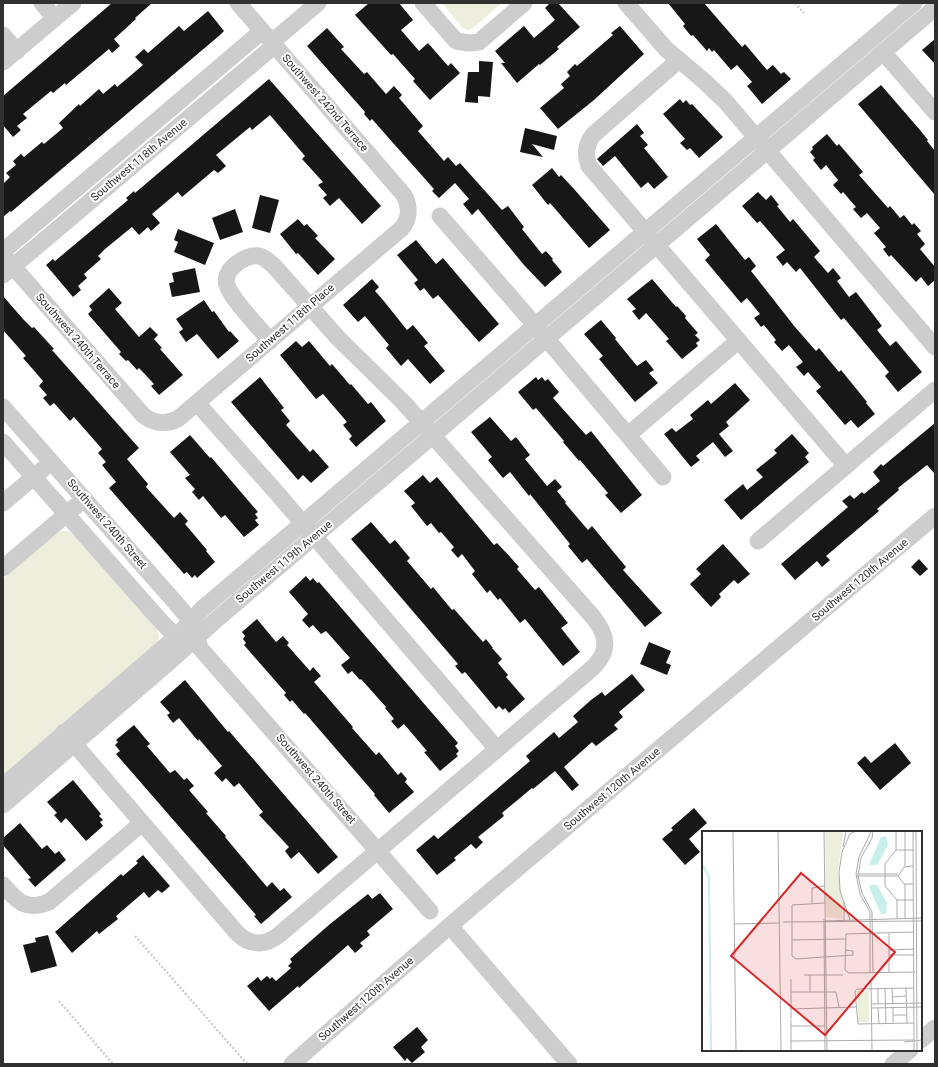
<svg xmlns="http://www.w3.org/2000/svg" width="938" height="1067" font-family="Roboto,sans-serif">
<rect width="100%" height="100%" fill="#fff"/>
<g fill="#eed">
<polygon points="442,3 502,3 473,28 469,30 463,28"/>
<polygon points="62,531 68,531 76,537 156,627 159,636 158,642 3,780 3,579 54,535"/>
</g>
<g fill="#171717">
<polygon points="112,3 152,3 135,18 136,19 114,39 120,46 112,53 109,49 66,85 65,83 53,93 51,91 23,114 27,118 17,126 21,130 13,137 3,125 3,96"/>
<polygon points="369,3 399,3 413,20 401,30 419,51 428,43 448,66 451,63 460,73 430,100 413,81 415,79 393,54 391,55 355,15"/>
<polygon points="550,3 558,3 580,27 557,47 559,49 540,65 539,64 517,83 501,63 505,63 495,51 524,26 534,38 555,20 545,8"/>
<polygon points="668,3 704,3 742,47 745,44 767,70 773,65 781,74 784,72 791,79 762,104 747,86 752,82 737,65 731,70 714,50 712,52 709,48 707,51 693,35 691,36 683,26 685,24"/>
<polygon points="208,11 224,31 220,35 11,212 10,211 3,217 3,184 10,177 6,173 16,165 13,161 21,154 24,157 42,142 44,144 63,128 59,123 79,104 80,106 99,89 103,94 115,84 117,87 143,65 135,57 144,49 148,53 179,26 184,31"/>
<polygon points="620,26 644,54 594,100 558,129 540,108 564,88 561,84 570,76 567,72 575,64 577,66 613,35 611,33"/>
<polygon points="327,28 344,47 341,49 364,74 367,72 386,94 394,86 402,95 399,98 423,126 418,131 444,161 448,157 456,166 460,163 502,210 508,206 524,227 522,229 542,254 546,251 553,259 552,260 562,272 545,287 524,265 478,209 472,215 463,204 469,199 455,183 439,198 432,191 434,189 394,144 372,119 370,121 364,114 365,112 307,46"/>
<polygon points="935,39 935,64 922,50"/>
<polygon points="479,61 493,62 490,97 478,96 478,103 465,102 468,72 479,72"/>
<polygon points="269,79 381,206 362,224 339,198 330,206 323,198 327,195 318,185 323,182 302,159 305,156 270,115 252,130 250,127 216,155 226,166 218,173 214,170 182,197 178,192 152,214 160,223 151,231 148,227 139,235 132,227 105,249 98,256 101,259 84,274 87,278 78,286 81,290 73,297 46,265 53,259 55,261 128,200 126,198 134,191 135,193"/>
<polygon points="881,85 920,130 928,140 927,141 935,151 935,195 858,104"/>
<polygon points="680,99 683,103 686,100 690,105 692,104 723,137 699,158 690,148 687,150 680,143 685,139 663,114"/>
<polygon points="637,124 644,133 640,136 648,145 644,148 668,177 654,189 648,182 641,188 615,156 603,166 597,159"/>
<polygon points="525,128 557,136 554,150 532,144 543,157 520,152"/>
<polygon points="827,134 837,146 839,144 863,172 859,175 888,208 890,206 900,218 904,215 912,225 914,223 921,231 917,234 925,244 920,249 935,267 935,280 928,286 921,277 916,282 891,255 889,257 883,249 886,247 874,233 880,228 867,213 861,218 853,209 856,207 843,192 841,194 833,185 838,180 826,165 821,170 813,160 815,158 810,152 813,149 812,147"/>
<polygon points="552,168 559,177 561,175 574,189 610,230 589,248 550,203 548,205 532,185"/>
<polygon points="758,192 766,200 771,195 779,205 777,206 790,222 793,219 820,251 814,257 828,273 833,268 841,278 837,281 849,297 856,292 882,326 877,330 890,346 896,341 922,372 898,392 885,376 889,372 844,318 841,320 800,268 796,272 787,262 783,266 776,257 785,250 760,221 757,223 742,206"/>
<polygon points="260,195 279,200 270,233 252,228"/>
<polygon points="235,209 243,232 220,240 212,218"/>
<polygon points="298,219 304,226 307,224 318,236 315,238 335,259 318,275 298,253 296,254 280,234"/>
<polygon points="716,224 745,260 749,257 756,266 751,271 795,327 816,351 819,348 839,372 841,370 867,402 866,403 875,414 858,428 851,420 845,425 816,391 821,387 808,372 804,376 796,367 803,362 789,345 782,351 774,342 776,340 764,325 761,327 754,318 760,314 747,298 741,303 705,260 710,255 697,239"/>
<polygon points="178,229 214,243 205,265 174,252 178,242 174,240"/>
<polygon points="416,240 436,264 443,258 499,324 479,342 438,295 433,299 424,288 420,291 414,283 418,280 397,255"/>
<polygon points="195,268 200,292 172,297 169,283 174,282 172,273"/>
<polygon points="372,279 379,287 375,291 383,300 407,330 413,325 428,343 424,346 445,371 430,384 408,359 401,366 386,348 389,345 365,316 358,322 343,305"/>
<polygon points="652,279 676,307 677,306 686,316 685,318 698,333 695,335 700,340 696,343 698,346 682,359 666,341 669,339 646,313 639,320 632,311 636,309 627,299"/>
<polygon points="109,288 122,303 115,309 139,337 150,327 158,335 154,339 162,348 160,349 183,375 159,395 151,386 154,384 139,368 137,370 128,360 126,361 119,354 121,352 88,314 92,310 89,306"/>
<polygon points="3,296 23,319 32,328 34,327 54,349 52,350 139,448 127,459 148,484 146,487 174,518 180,512 188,521 185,524 207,550 206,551 215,562 197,578 195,575 192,578 187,572 184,574 109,488 116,482 102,465 106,462 98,453 102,449 74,417 70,421 54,403 50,406 43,398 47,395 39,386 43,381 23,358 26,356 3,330"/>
<polygon points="204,300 212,312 214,311 229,332 230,331 239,341 218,359 197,334 186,342 179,332 183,329 176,319"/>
<polygon points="601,320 616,338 615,339 637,366 646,360 654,370 649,373 658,383 635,402 599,359 603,356 584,334"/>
<polygon points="296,341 302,347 309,341 330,366 332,364 350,385 351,384 368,404 371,402 386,421 356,447 349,439 352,436 343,425 347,422 323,394 316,399 280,355"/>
<polygon points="260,377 284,408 281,410 290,421 286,425 310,452 313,449 329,467 311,483 303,475 298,480 231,402"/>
<polygon points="536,377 538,380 542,377 545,381 548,379 559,392 553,398 586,435 591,431 642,495 621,513 605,495 608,493 580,460 579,461 563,442 564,441 536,408 533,410 518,392"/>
<polygon points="735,383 750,400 726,422 729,426 719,434 733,451 725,457 713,442 696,456 700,460 691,467 664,434 672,428 676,432 693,419 690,415 708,400 711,404"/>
<polygon points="490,417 511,441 516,437 530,455 525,459 547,486 555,479 562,487 557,491 566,502 565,503 588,530 592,526 626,567 623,570 662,613 645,627 587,559 582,563 568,546 570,544 530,494 529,496 510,472 503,478 488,460 492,457 471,432"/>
<polygon points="935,423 935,474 927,465 898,488 899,490 877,509 879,511 826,556 830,560 822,567 817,561 795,580 781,564 848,507 842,501 850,495 854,499 862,492 864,494 880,481 873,472 881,464 883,466"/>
<polygon points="792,434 809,453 805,457 809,462 741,520 724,500 743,484 747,490 763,477 756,470 777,453 774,450"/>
<polygon points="190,435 210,458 211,457 258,512 255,514 258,518 255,520 259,525 244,537 225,515 221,518 203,496 199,500 192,492 195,489 185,478 190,475 170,452"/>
<polygon points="423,475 430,483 437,477 494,545 497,543 512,559 519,567 517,569 535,590 539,587 568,623 561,628 580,652 563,666 525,619 520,623 500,598 498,600 490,590 487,593 472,574 475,571 462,554 458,558 451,550 454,547 441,532 439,533 431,523 427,526 411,506 415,503 404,491"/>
<polygon points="371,522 390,544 395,540 410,558 407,561 431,589 433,587 452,610 454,609 483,642 486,639 493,648 492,648 502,659 498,663 508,675 506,677 525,699 509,713 505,708 503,710 499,706 496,709 465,672 462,674 455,666 458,664 351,539"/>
<polygon points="723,544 750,574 738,584 734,580 719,594 721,597 711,607 690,584 701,574 696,569"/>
<polygon points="919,559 928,569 920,576 911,567"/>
<polygon points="306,576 310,581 313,578 317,583 319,582 458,743 455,746 459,751 456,754 458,756 440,771 424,752 427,751 404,724 398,729 391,721 394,719 385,708 386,707 361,679 360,680 352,671 348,674 341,665 350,658 326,631 321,634 313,625 309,628 302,620 308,614 289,592"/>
<polygon points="257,619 276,642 283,636 289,643 287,645 310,671 313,667 321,676 314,682 353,727 352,728 376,755 379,752 398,775 401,772 407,779 405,782 414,792 389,813 374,795 375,794 305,713 304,714 292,700 290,702 284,695 286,693 244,645 246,643 243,639 245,636 242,632"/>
<polygon points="649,642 671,651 666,663 671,665 667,675 640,664"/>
<polygon points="632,674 645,690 619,712 623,717 614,725 618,729 596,746 592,742 564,767 579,785 572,791 555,771 533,789 532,788 502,813 504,816 478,837 483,842 476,849 471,844 454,858 456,860 437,875 416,850 434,835 438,839 530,761 526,756 554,732 559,738 578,722 573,716 591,700 602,692 605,696"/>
<polygon points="185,680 228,732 229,731 338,857 318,874 299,852 291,859 285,851 289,847 259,815 263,812 239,783 234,787 226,778 222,782 214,773 222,766 199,739 198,741 179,718 173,723 167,715 170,713 160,702"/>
<polygon points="134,725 150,744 147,746 170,773 175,770 184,780 187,778 194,786 189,790 208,812 206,813 226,836 225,837 267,887 272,882 280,891 284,888 292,897 261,924 254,916 256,915 116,754 120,751 115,745 118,742 116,740"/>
<polygon points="895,743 911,763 880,790 857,763 865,756 871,763"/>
<polygon points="73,780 101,814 99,816 103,820 100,822 103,826 86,841 66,818 61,823 54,815 57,813 47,802"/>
<polygon points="694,808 707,823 689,839 700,852 685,865 662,839 673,830 671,828"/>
<polygon points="20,823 42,849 47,845 55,854 59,851 66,860 35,887 28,879 31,878 3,845 3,838"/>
<polygon points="143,855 170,886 162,893 158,890 149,898 144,892 116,916 118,919 99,934 97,931 72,953 55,932 121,874 123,876 138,863 136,861"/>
<polygon points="380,893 393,909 367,931 370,935 360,943 363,946 355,953 348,945 299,988 298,986 269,1011 247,986 258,977 261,981 267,976 270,979 272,977 276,981 291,968 288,966 292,962 290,959 330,924 368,894 372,899"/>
<polygon points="48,935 57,966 31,973 23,945 36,942 35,938"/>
<polygon points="417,1027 428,1040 421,1047 425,1052 412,1063 407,1058 405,1061 393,1047"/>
</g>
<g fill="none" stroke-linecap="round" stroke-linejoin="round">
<g stroke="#cdcdcd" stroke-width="2.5" stroke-dasharray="2 2" stroke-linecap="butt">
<polyline points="795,3 804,13"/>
<polyline points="135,936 247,1064"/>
<polyline points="59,1001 113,1064"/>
</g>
<g stroke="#cdcdcd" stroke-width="17">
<polyline points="42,3 55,18"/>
<polyline points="423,3 456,41 468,43 479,42 524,3"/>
<polyline points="626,3 666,49 704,81 726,102 935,347"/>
<polyline points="3,35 17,51"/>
<polyline points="272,42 318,3"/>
<polyline points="883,52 935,112"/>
<path d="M679 60 593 135C586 144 585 155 589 166L846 466"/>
<polyline points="3,62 73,3"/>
<polyline points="440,216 535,325 663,477"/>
<polyline points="3,251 262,31"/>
<path d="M3 255 143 415C154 424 168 425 179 418L401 229C410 219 410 206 404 195L238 3"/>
<polyline points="3,275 275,45"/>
<polyline points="197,403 276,492 497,749"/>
<polyline points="3,407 175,602 191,621 200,648 430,911"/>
<polyline points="628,435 738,341"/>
<polyline points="3,442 157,617 176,637 186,641"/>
<polyline points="3,503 43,469"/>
<polyline points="758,541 935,390"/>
<polyline points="3,568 76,506"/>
<path d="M64 732 237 933C250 946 266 946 280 934L589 671C609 654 610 638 593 617L404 403 338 338 274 266C269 262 265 257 259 256 245 254 222 270 227 285 231 299 260 328 270 341"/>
<polyline points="3,786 154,656 176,637 202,609 914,3"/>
<polyline points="3,805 168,663 216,620 935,8"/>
<path d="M3 885C18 902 26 911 49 902L142 823"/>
<polyline points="450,926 569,1064"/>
<polyline points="921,1040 935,1028"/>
<polyline points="292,1064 461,916 935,516"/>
<polyline points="893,1064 910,1050"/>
</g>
</g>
<g text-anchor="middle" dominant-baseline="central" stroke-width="4" stroke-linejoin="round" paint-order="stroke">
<g font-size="11" fill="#303030" stroke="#fff">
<text transform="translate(325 103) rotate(49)">Southwest 242nd Terrace</text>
<text transform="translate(139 160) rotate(-40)">Southwest 118th Avenue</text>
<text transform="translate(290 323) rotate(-41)">Southwest 118th Place</text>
<text transform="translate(78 341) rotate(49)">Southwest 240th Terrace</text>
<text transform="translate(107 524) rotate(49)">Southwest 240th Street</text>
<text transform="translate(284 562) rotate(-40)">Southwest 119th Avenue</text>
<text transform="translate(860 580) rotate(-40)">Southwest 120th Avenue</text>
<text transform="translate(316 779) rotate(49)">Southwest 240th Street</text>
<text transform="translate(612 789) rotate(-40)">Southwest 120th Avenue</text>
<text transform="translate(366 999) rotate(-41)">Southwest 120th Avenue</text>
</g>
</g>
<g transform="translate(702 831)">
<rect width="220" height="220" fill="#fff"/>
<path d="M123 1H141L136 41 141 71 140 88 124 86ZM155 160H167V191H156Z" fill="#eed"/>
<path d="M184 5 186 14 175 34H167L179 6ZM175 54 185 72 184 83H179L167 56 168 54Z" fill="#c8efec"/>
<path fill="none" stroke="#c8efec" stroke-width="2" d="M0 33 7 46 9 219"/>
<path fill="none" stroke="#acacac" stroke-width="1" d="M31 1 34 219M76 1 79 219M122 1 125 219M194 1V19L183 33V55L195 69V88M203 1V35M211 1 212 219M214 1 215 219M141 16 144 1M194 19H211M211 35 202 36 196 45 202 53H211M155 43H196M154 45H196M195 69H211M142 71V90M123 72 90 74V125L94 128 151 124V120L143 119M110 73V57L123 55M203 87V53M122 88 123 219M148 89 138 60 137 41 140 21 148 3 152 1M123 90 220 87M81 91 220 90M32 93 78 92M212 101 144 103 143 139 147 142 213 141M187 102V141M90 109 143 108M187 119 212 118M187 124H212M168 142V81L158 63 154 43 157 26 169 1M171 142 170 81 160 62 156 45 159 27 170 7 171 1M102 144H141M108 144V161M89 148V188M169 150 170 219M183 157 184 193M190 157 191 173M204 157 205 192M212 157 155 158 153 160 156 193 212 192M176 158V173M89 161H134L137 176M191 166 204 165M169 173 220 172M169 177 220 176M176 177 177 193M191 177V192M89 178 154 176M191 184H205M89 189V219M89 195H123M89 210 212 209M202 211 220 209"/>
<path fill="#d62828" fill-opacity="0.15" stroke="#d62828" stroke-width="2" d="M99 42 193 121 123 204 29 125Z"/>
<rect width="220" height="220" fill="none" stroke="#303030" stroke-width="2"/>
</g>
<rect width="938" height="1067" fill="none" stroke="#303030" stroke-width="8"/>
</svg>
